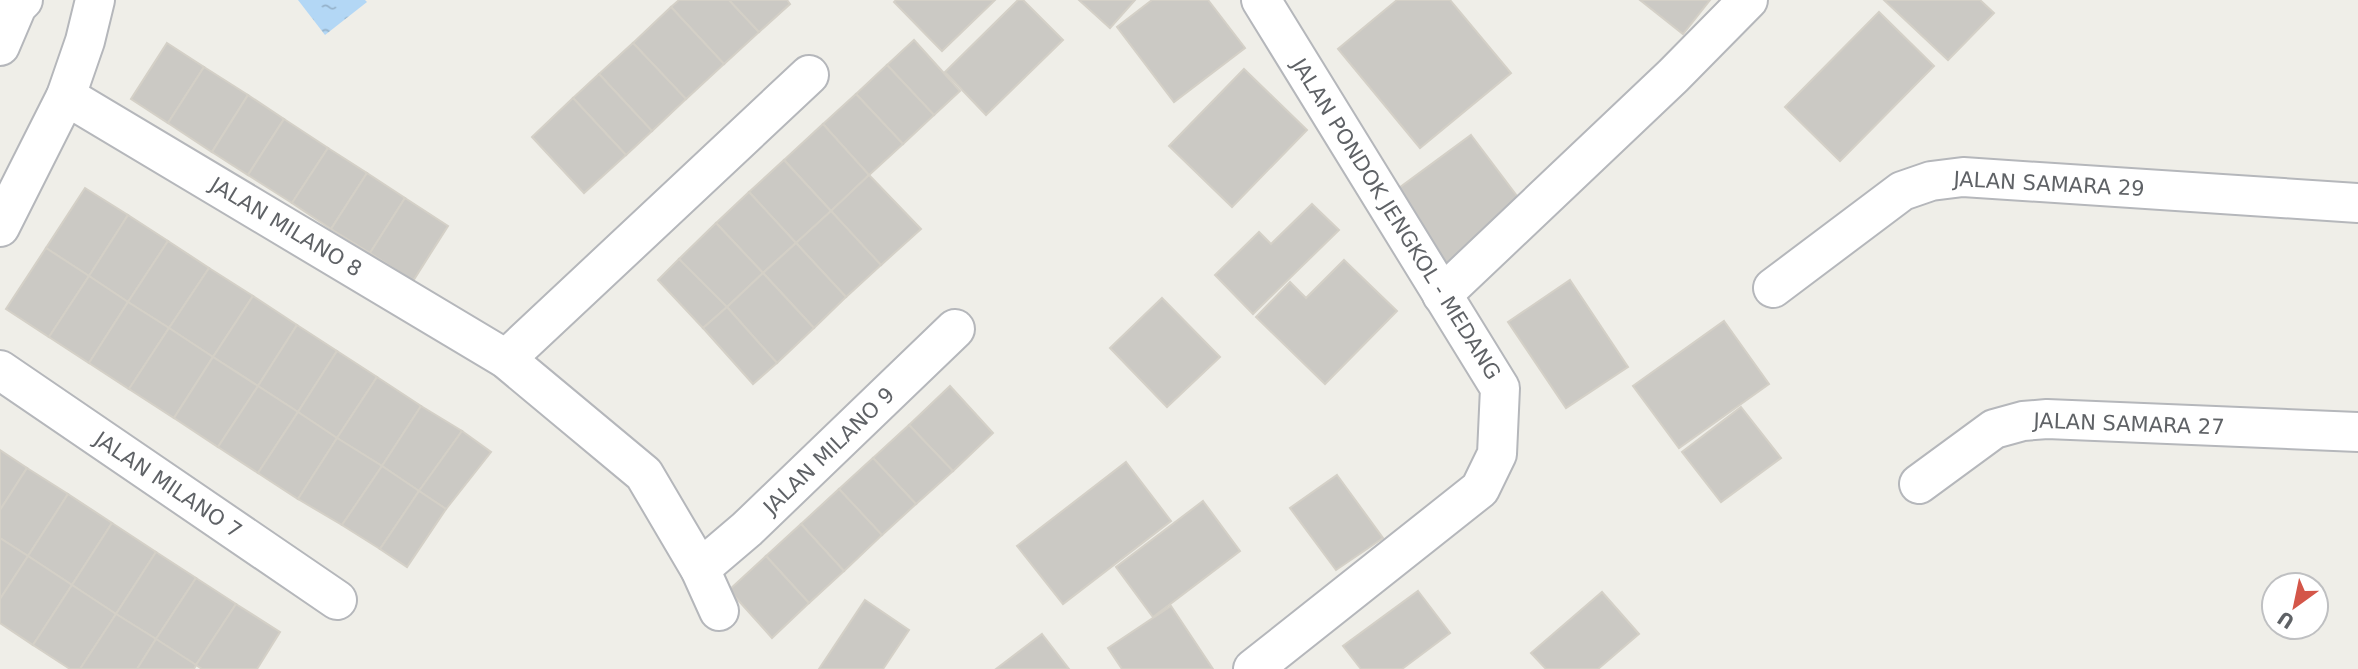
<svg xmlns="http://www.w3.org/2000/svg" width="2358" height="669" font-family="'DejaVu Sans',sans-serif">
<defs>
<pattern id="water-ripples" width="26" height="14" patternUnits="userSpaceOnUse" patternTransform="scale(1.75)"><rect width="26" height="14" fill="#b3d7f5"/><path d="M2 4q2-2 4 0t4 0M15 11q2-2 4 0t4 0" fill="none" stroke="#95b2ca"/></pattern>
</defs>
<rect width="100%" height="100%" fill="#efeee8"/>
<polygon fill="url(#water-ripples)" points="298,0 365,0 367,2 325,35"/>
<g fill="#cbc9c4" stroke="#d4d0c7" stroke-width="2">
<polygon points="679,0 729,0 759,32 724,64 671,7"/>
<polygon points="729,0 787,0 790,4 759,32"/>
<polygon points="896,0 995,0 942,51 894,2"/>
<polygon points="1018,0 1023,0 1063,40 986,115 945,72"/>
<polygon points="1079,0 1135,0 1110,28"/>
<polygon points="1152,0 1208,0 1245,48 1174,102 1117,27"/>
<polygon points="1397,0 1450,0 1511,73 1420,148 1338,49"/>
<polygon points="1640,0 1710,0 1683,34"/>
<polygon points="1884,0 1980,0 1994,13 1948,60"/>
<polygon points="671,7 724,64 686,99 633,43"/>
<polygon points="1879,12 1934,66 1840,161 1785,107"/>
<polygon points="914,40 960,91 934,115 887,65"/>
<polygon points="167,43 204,67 168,123 131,99"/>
<polygon points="633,43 686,99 652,131 599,74"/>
<polygon points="887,65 934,115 903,144 856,94"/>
<polygon points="204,67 248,95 212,152 168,123"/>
<polygon points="1244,69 1307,130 1232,207 1169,146"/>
<polygon points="599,74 652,131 626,155 573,98"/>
<polygon points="856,94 903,144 869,175 823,124"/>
<polygon points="248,95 284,119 248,175 212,152"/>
<polygon points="573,98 626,155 584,193 532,137"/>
<polygon points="284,119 328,148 292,203 248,175"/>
<polygon points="823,124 869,175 831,211 784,160"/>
<polygon points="1471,135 1526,208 1439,272 1384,199"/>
<polygon points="328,148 367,173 331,229 292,203"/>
<polygon points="784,160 831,211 796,243 749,192"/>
<polygon points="367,173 405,198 370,253 331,229"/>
<polygon points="869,175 921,229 881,265 831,211"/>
<polygon points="85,188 128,215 89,276 46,248"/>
<polygon points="749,192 796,243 763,273 716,223"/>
<polygon points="405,198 448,226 413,281 370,253"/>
<polygon points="1312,204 1339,230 1253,314 1215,275 1259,232 1271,244"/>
<polygon points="831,211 881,265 846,297 796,243"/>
<polygon points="128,215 168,241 128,302 89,276"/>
<polygon points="716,223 763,273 727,307 679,259"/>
<polygon points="168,241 209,268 169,328 128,302"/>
<polygon points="796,243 846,297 814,328 763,273"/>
<polygon points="46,248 89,276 49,337 6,309"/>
<polygon points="679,259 727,307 703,328 658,280"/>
<polygon points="1344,260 1397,311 1325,384 1256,317 1290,282 1306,298"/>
<polygon points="209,268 253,296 213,357 169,328"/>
<polygon points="763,273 814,328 777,363 727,307"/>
<polygon points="89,276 128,302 89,363 49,337"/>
<polygon points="1570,280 1628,367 1566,408 1508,322"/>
<polygon points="253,296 297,325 258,386 213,357"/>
<polygon points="1162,298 1220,357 1167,407 1110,348"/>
<polygon points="128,302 169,328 129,389 89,363"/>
<polygon points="727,307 777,363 753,384 703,328"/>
<polygon points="1724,321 1769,384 1679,448 1633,386"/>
<polygon points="297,325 337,351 298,412 258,386"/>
<polygon points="169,328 213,357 174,418 129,389"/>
<polygon points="337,351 377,377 337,438 298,412"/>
<polygon points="213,357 258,386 218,447 174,418"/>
<polygon points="377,377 421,406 382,466 337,438"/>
<polygon points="258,386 298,412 258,473 218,447"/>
<polygon points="950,386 993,433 953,471 909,425"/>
<polygon points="421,406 462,431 419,491 382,466"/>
<polygon points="1741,407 1781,458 1721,502 1682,452"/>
<polygon points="298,412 337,438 298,499 258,473"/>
<polygon points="909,425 953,471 916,504 873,458"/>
<polygon points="462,431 491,452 446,509 419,491"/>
<polygon points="337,438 382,466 342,525 298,499"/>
<polygon points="0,450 27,468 0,510"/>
<polygon points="873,458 916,504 882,535 839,489"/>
<polygon points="1126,462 1171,521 1063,604 1017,546"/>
<polygon points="382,466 419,491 380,549 342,525"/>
<polygon points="27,468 68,494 28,556 0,538 0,510"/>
<polygon points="1337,475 1383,538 1336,570 1290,508"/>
<polygon points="839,489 882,535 844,571 801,524"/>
<polygon points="419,491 446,509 407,567 380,549"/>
<polygon points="68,494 112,523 72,585 28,556"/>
<polygon points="1203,501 1240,551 1153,617 1116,567"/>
<polygon points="112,523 156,552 116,614 72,585"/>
<polygon points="801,524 844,571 809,603 766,556"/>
<polygon points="0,538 28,556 0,599"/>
<polygon points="156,552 196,578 156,639 116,614"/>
<polygon points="28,556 72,585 33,645 0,623 0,599"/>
<polygon points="766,556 809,603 772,638 729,590"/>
<polygon points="196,578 236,604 196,665 156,639"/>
<polygon points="72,585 116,614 80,669 70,669 33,645"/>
<polygon points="1418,591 1450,633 1402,669 1361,669 1343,646"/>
<polygon points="1602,592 1639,634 1598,669 1546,669 1531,653"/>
<polygon points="865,600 909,630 883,669 819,669"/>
<polygon points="236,604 280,632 257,669 202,669 196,665"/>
<polygon points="1171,606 1213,669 1122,669 1108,648"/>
<polygon points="116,614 156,639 137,669 80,669"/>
<polygon points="1042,634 1069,669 996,669"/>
<polygon points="156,639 196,665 194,669 137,669"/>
</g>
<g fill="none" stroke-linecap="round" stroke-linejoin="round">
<defs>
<g id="minor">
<polyline points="0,46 17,6 23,0"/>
<polyline points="66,96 506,359 644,474 700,569 719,611"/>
<polyline points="0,227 66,96 85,41 95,0"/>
<polyline points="1773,288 1902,191 1931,181 1963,177 2358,203"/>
<polyline points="1442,295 1673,76 1748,0"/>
<polyline points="506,359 809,75"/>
<polyline points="0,370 337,600"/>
<polyline points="1919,484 1994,429 2023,421 2047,419 2358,432"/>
<polyline points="700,569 747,529 955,329"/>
<polyline points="1253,669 1480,489 1497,454 1500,388 1261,0"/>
</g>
</defs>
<use href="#minor" stroke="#b5b7bb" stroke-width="42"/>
<use href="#minor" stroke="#fff" stroke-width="38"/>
</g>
<g text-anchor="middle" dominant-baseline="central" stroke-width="5" stroke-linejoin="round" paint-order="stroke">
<g font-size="21" fill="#5f6266" stroke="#fff">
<text transform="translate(2049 184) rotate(3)">JALAN SAMARA 29</text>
<text transform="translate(1396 219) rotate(58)">JALAN PONDOK JENGKOL - MEDANG</text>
<text transform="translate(286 227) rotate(31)">JALAN MILANO 8</text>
<text transform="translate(2129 424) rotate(2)">JALAN SAMARA 27</text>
<text transform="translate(829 451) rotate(-44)">JALAN MILANO 9</text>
<text transform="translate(168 485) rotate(34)">JALAN MILANO 7</text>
</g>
</g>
<g transform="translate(2295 606) rotate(213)"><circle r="33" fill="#ffffff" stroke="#bfc0c2" stroke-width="2"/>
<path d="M0-5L12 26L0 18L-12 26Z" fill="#d45649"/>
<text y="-10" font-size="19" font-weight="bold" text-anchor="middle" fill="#5f6266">U</text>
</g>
</svg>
